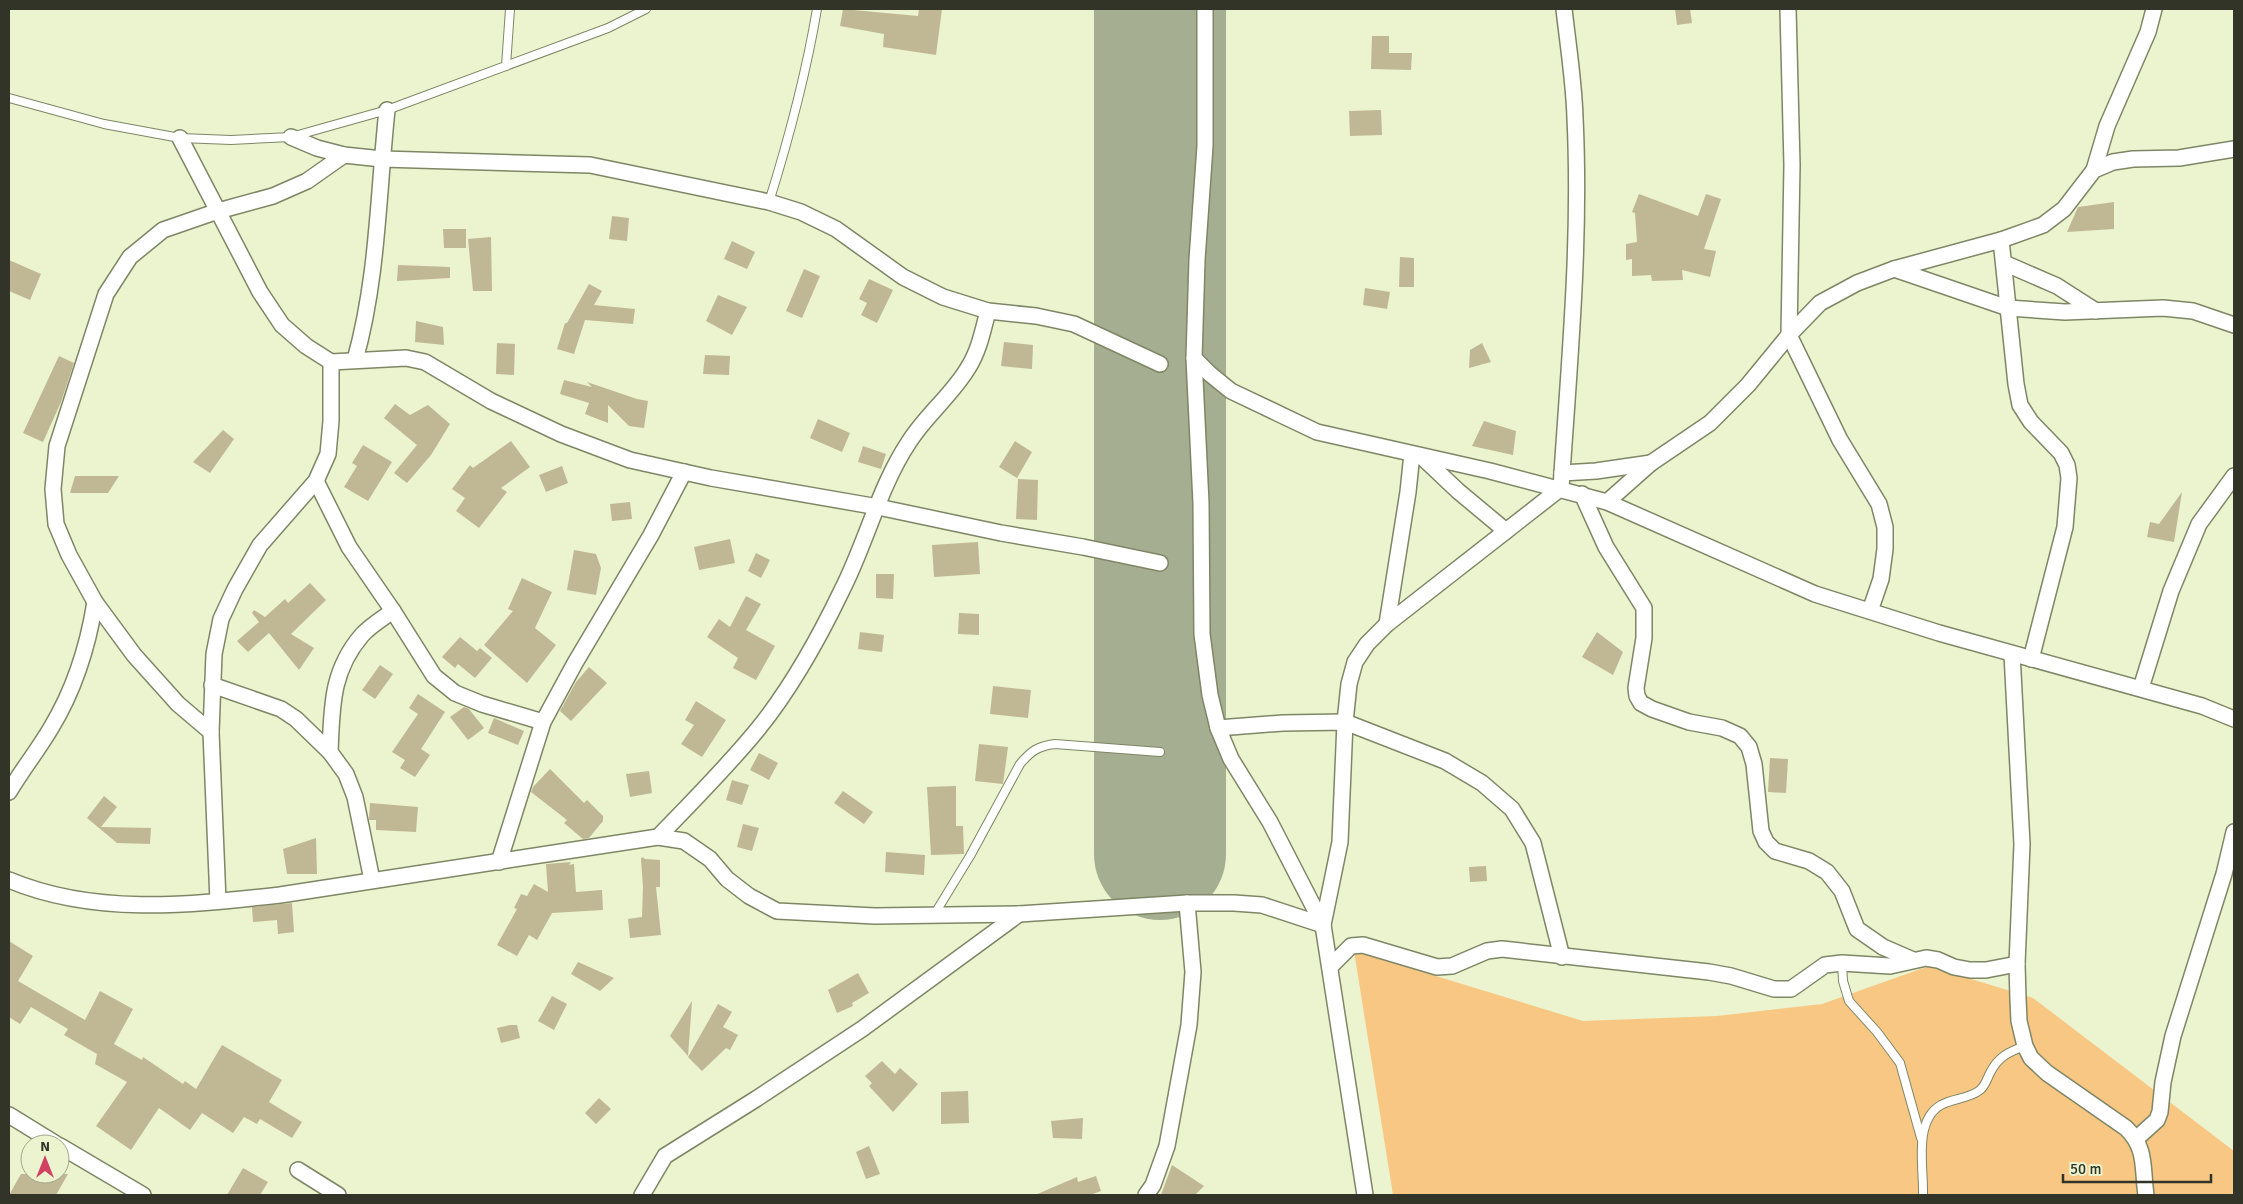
<svg xmlns="http://www.w3.org/2000/svg" width="2243" height="1204" font-family="Signika,sans-serif">
<rect width="100%" height="100%" fill="#ebf4cf"/>
<polygon fill="#e0ebbe" points="1129,9 1171,9 1172,894 1130,890"/>
<polygon fill="#f7c783" points="1354,951 1583,1021 1717,1016 1822,1004 1929,966 2033,998 2234,1151 2234,1195 1393,1195"/>
<g fill="none" stroke-linecap="round" stroke-linejoin="round">
<polyline stroke="#a6ae91" stroke-width="132" points="1160,9 1160,854"/>
</g>
<g fill="#c0b894">
<polygon points="843,9 918,16 919,9 942,9 936,55 883,47 884,34 840,26"/>
<polygon points="1675,9 1690,9 1692,23 1677,25"/>
<polygon points="1372,36 1389,36 1389,53 1412,53 1411,70 1371,69"/>
<polygon points="1381,110 1382,135 1350,136 1349,111"/>
<polygon points="1639,194 1698,216 1706,194 1721,199 1704,249 1716,251 1710,277 1682,270 1683,280 1652,281 1651,275 1632,276 1632,259 1626,260 1626,244 1637,242 1635,213 1632,212"/>
<polygon points="2114,202 2114,229 2067,232 2078,207"/>
<polygon points="612,216 629,218 627,241 609,239"/>
<polygon points="443,229 466,229 466,248 444,248"/>
<polygon points="491,237 492,291 473,291 468,239"/>
<polygon points="732,241 755,252 747,269 724,259"/>
<polygon points="1400,257 1414,258 1414,287 1399,287"/>
<polygon points="9,260 41,274 30,300 9,291"/>
<polygon points="398,265 450,267 450,278 397,281"/>
<polygon points="804,269 820,276 802,318 786,311"/>
<polygon points="869,279 893,290 877,323 861,315 867,303 859,299"/>
<polygon points="589,284 602,291 594,305 635,309 633,324 585,320 574,354 557,349 565,323 567,323"/>
<polygon points="1365,288 1390,292 1387,309 1363,305"/>
<polygon points="718,295 747,307 732,335 706,321"/>
<polygon points="416,321 443,327 444,345 415,342"/>
<polygon points="1004,342 1033,345 1032,369 1001,366"/>
<polygon points="497,343 515,344 514,375 496,374"/>
<polygon points="1482,343 1491,362 1469,368 1470,350"/>
<polygon points="705,355 730,356 729,375 703,374"/>
<polygon points="59,356 74,363 61,402 43,442 23,433"/>
<polygon points="564,380 592,387 587,382 637,399 648,401 644,428 629,426 608,405 608,423 585,414 589,403 560,394"/>
<polygon points="395,404 410,415 428,405 450,424 431,455 407,483 394,473 417,445 384,418"/>
<polygon points="818,419 850,433 842,452 810,438"/>
<polygon points="1484,421 1516,431 1513,455 1472,446"/>
<polygon points="223,430 234,439 210,473 193,462"/>
<polygon points="511,441 530,467 501,488 507,492 479,528 456,511 465,498 452,489 470,465 473,468"/>
<polygon points="1015,441 1032,452 1017,478 999,467"/>
<polygon points="363,445 392,462 368,501 344,487 357,466 352,463"/>
<polygon points="863,446 886,454 881,469 858,462"/>
<polygon points="562,466 568,483 546,492 539,475"/>
<polygon points="75,476 119,476 108,493 70,493"/>
<polygon points="1018,479 1038,480 1037,520 1016,519"/>
<polygon points="2182,492 2174,542 2147,537 2150,522 2159,524"/>
<polygon points="630,502 632,519 612,521 610,504"/>
<polygon points="730,539 735,563 699,570 694,547"/>
<polygon points="978,542 980,574 934,577 932,545"/>
<polygon points="574,550 596,554 601,568 596,595 567,590"/>
<polygon points="756,553 770,560 761,578 748,571"/>
<polygon points="876,574 894,574 893,599 876,598"/>
<polygon points="522,578 552,592 535,628 556,645 527,683 484,645 513,611 508,609"/>
<polygon points="310,583 326,600 291,634 314,648 299,670 269,633 248,652 237,641 259,622 252,613 254,610 265,617 285,599 288,603"/>
<polygon points="746,596 761,604 746,630 775,646 756,680 733,668 738,658 707,637 719,619 730,627"/>
<polygon points="959,613 979,614 979,635 958,634"/>
<polygon points="860,632 884,635 882,652 858,649"/>
<polygon points="1597,632 1623,652 1613,675 1582,657"/>
<polygon points="460,637 477,651 480,648 492,658 475,678 458,664 455,668 442,657"/>
<polygon points="380,665 393,674 375,699 362,690"/>
<polygon points="589,667 607,683 571,721 560,711 576,682"/>
<polygon points="993,686 1031,690 1028,718 990,714"/>
<polygon points="418,694 445,712 421,749 430,755 415,777 400,768 405,760 392,752 418,714 409,708"/>
<polygon points="696,701 726,720 702,757 681,744 694,725 685,720"/>
<polygon points="464,707 469,709 484,728 468,740 450,717"/>
<polygon points="494,718 524,731 518,745 488,733"/>
<polygon points="979,744 1008,747 1003,784 975,781"/>
<polygon points="759,753 778,763 769,780 750,770"/>
<polygon points="1770,758 1788,759 1786,793 1768,792"/>
<polygon points="550,769 584,803 587,800 603,816 603,821 589,838 583,839 564,823 567,820 531,792 533,787"/>
<polygon points="649,771 652,793 630,797 626,774"/>
<polygon points="732,780 749,785 742,805 726,800"/>
<polygon points="956,786 956,826 963,826 964,854 931,855 927,787"/>
<polygon points="843,791 873,812 864,824 834,803"/>
<polygon points="104,796 117,807 101,827 151,828 150,844 117,843 87,818"/>
<polygon points="370,803 418,807 416,832 376,830 376,820 369,820"/>
<polygon points="743,824 759,828 752,851 737,847"/>
<polygon points="316,838 317,874 287,874 283,849"/>
<polygon points="886,852 925,855 924,875 885,872"/>
<polygon points="642,857 645,859 660,860 660,887 656,887 661,935 630,938 628,919 642,917 643,887 641,859"/>
<polygon points="571,862 569,865 574,864 576,892 602,890 603,910 552,913 537,940 529,935 517,956 497,945 517,909 514,908 521,894 527,896 534,884 548,892 546,864"/>
<polygon points="1486,866 1487,881 1470,882 1469,867"/>
<polygon points="292,903 294,932 278,934 277,920 253,922 252,907"/>
<polygon points="9,941 33,956 18,981 85,1020 100,991 133,1009 114,1044 142,1060 143,1057 183,1084 185,1081 196,1089 222,1045 282,1080 269,1102 302,1122 292,1138 260,1119 257,1124 244,1117 233,1133 202,1113 190,1130 159,1108 131,1150 96,1126 127,1082 95,1064 97,1054 64,1035 68,1029 31,1007 20,1024 9,1017"/>
<polygon points="578,962 614,978 600,991 571,974"/>
<polygon points="858,973 869,993 852,1003 853,1006 837,1013 828,990"/>
<polygon points="552,996 567,1004 554,1030 538,1021"/>
<polygon points="692,1001 688,1056 670,1036"/>
<polygon points="718,1004 732,1012 723,1027 738,1035 730,1050 726,1048 702,1071 688,1057"/>
<polygon points="510,1025 517,1025 520,1038 501,1043 497,1028"/>
<polygon points="882,1061 895,1074 900,1068 918,1084 893,1112 869,1086 872,1083 865,1076"/>
<polygon points="968,1091 969,1123 941,1124 941,1092"/>
<polygon points="599,1098 611,1109 596,1124 585,1113"/>
<polygon points="1083,1118 1082,1139 1053,1138 1051,1121"/>
<polygon points="869,1146 880,1174 866,1179 856,1152"/>
<polygon points="1172,1165 1204,1186 1195,1195 1161,1195"/>
<polygon points="243,1168 268,1182 260,1195 227,1195"/>
<polygon points="21,1174 68,1174 56,1195 9,1195"/>
<polygon points="1096,1176 1101,1191 1090,1195 1035,1195 1077,1177 1078,1182"/>
</g>
<g fill="none" stroke-linecap="round" stroke-linejoin="round">
<defs>
<g id="lane">
<polyline points="506,66 510,9"/>
<polyline points="9,98 104,124 180,138 231,140 291,137 387,110 608,28 646,9"/>
<path d="M769 202C789 138 806 74 817 9"/>
<path d="M934 915 970 856 1020 764C1031 751 1038 746 1055 744L1160 752"/>
<polyline points="1842,963 1843,981 1849,1001 1877,1032 1900,1063 1921,1138"/>
<path d="M1923 1195C1924 1168 1913 1121 1941 1105 1953 1098 1969 1099 1980 1090 1985 1086 1987 1079 1990 1073 1998 1057 2008 1052 2025 1046"/>
</g>
<g id="street">
<polyline points="1205,9 1205,146 1197,260 1194,358 1201,503 1202,634 1210,695 1218,728 1231,759 1270,822 1323,925 1365,1195"/>
<polyline points="1788,9 1792,165 1789,335 1840,440 1879,504 1885,527 1885,549 1881,579 1870,611"/>
<polyline points="291,137 317,148 344,155 382,159 590,165 769,202 801,212 836,229 903,277 943,297 988,311 1036,316 1074,324 1160,364"/>
<polyline points="180,138 260,292 282,325 306,346 331,362 406,358 425,362 491,401 561,434 630,460 711,478 878,507 1001,533 1083,547 1160,563"/>
<polyline points="2094,170 2107,126 2148,32 2154,9"/>
<polyline points="2001,240 2016,384 2020,405 2031,422 2061,453 2067,465 2069,478 2065,527 2031,659"/>
<polyline points="2004,263 2057,286 2096,311"/>
<polyline points="1894,269 2008,308 2065,312 2163,308 2193,311 2234,325"/>
<polyline points="1194,358 1210,374 1231,391 1317,432 1490,471 1607,502 1815,594 1939,633 2202,706 2234,719"/>
<path d="M355 360C378 278 378 194 387 110"/>
<polyline points="1421,456 1458,491 1506,531"/>
<polyline points="1562,473 1596,471 1651,463"/>
<polyline points="316,481 349,547 393,611 434,676 455,693 482,704 543,722"/>
<polyline points="1582,494 1606,547 1644,608 1644,638 1636,688 1637,696 1641,703 1652,709 1689,722 1722,728 1740,736 1749,747 1754,764 1761,831 1766,842 1775,851 1809,861 1827,872 1842,891 1857,929 1883,947 1913,960"/>
<polyline points="1607,502 1651,463 1710,423 1748,385 1789,335 1820,303 1857,283 1894,269 2001,240 2043,225 2064,209 2094,170 2113,162 2133,159 2179,158 2234,149"/>
<polyline points="1387,624 1408,492 1412,454"/>
<path d="M2012 654 2022 844 2017 964 2018 999 2019 1021 2025 1046 2031 1058 2047 1073 2126 1128C2147 1148 2142 1168 2146 1195"/>
<polyline points="212,685 281,709 296,719 330,752 346,774 355,797 372,880"/>
<polyline points="2141,688 2171,591 2199,524 2234,476"/>
<polyline points="1218,728 1283,723 1345,722 1445,761 1482,783 1512,809 1533,843 1562,957"/>
<polyline points="211,732 178,704 134,655 95,602 69,555 56,524 53,489 57,446 106,294 130,257 163,230 218,211 273,196 307,181 344,155"/>
<path d="M330 752C332 707 331 671 362 635 370 626 383 618 393 611"/>
<path d="M9 792C22 770 38 750 51 728 74 690 88 646 95 602"/>
<path d="M658 837C692 802 727 767 758 729 792 687 819 638 842 590 866 543 880 485 909 442 926 415 952 395 968 368 979 351 983 330 988 311"/>
<polyline points="499,862 543,722 575,663 651,535 684,472"/>
<path d="M9 880C95 916 189 905 280 895L658 837 684 841 710 859 727 879 749 896 777 911 875 916 1019 914 1187 903H1234L1262 905 1323 925 1340 842 1345 722 1349 684 1355 662 1367 644 1387 624 1561 488C1569 365 1581 242 1575 118 1574 82 1568 45 1564 9"/>
<polyline points="218,901 211,732 214,654 221,619 235,589 260,545 316,481 328,454 331,421 331,362"/>
<polyline points="1330,967 1351,946 1363,945 1437,967 1452,966 1487,951 1502,949 1709,972 1731,976 1774,989 1791,989 1825,965 1842,963 1890,966 1926,958 1938,960 1954,967 1970,970 1986,970 2017,964"/>
<polyline points="9,1115 56,1144"/>
<polyline points="2137,1138 2157,1120 2160,1112 2163,1082 2173,1036 2224,874 2234,832"/>
<polyline points="60,1146 143,1195"/>
<polyline points="298,1170 338,1195"/>
<polyline points="642,1195 665,1156 756,1099 862,1029 1019,914"/>
<polyline points="1146,1195 1153,1185 1167,1146 1189,1025 1193,972 1187,903"/>
</g>
</defs>
<use href="#lane" stroke="#7e8665" stroke-width="10"/>
<use href="#street" stroke="#7e8665" stroke-width="18"/>
<use href="#lane" stroke="#fff" stroke-width="8"/>
<use href="#street" stroke="#fff" stroke-width="15"/>
</g>
<rect width="2243" height="1204" fill="none" stroke="#313426" stroke-width="20"/>
<g transform="translate(45 1159)"><circle r="24" fill="#ebf4cf" stroke="#a1a78b"/>
<path d="M0-4L9 19L0 12L-9 19Z" fill="#d04162"/>
<text y="-8" font-size="14" font-weight="bold" text-anchor="middle" fill="#313426">N</text>
</g>
<path d="M2063 1174v8h148v-8" fill="none" stroke="#313426" stroke-width="2.5"/>
<text x="2070" y="1174" font-size="15" fill="#313426" stroke="#ebf4cf" stroke-width="4" paint-order="stroke">50 m</text>
</svg>
